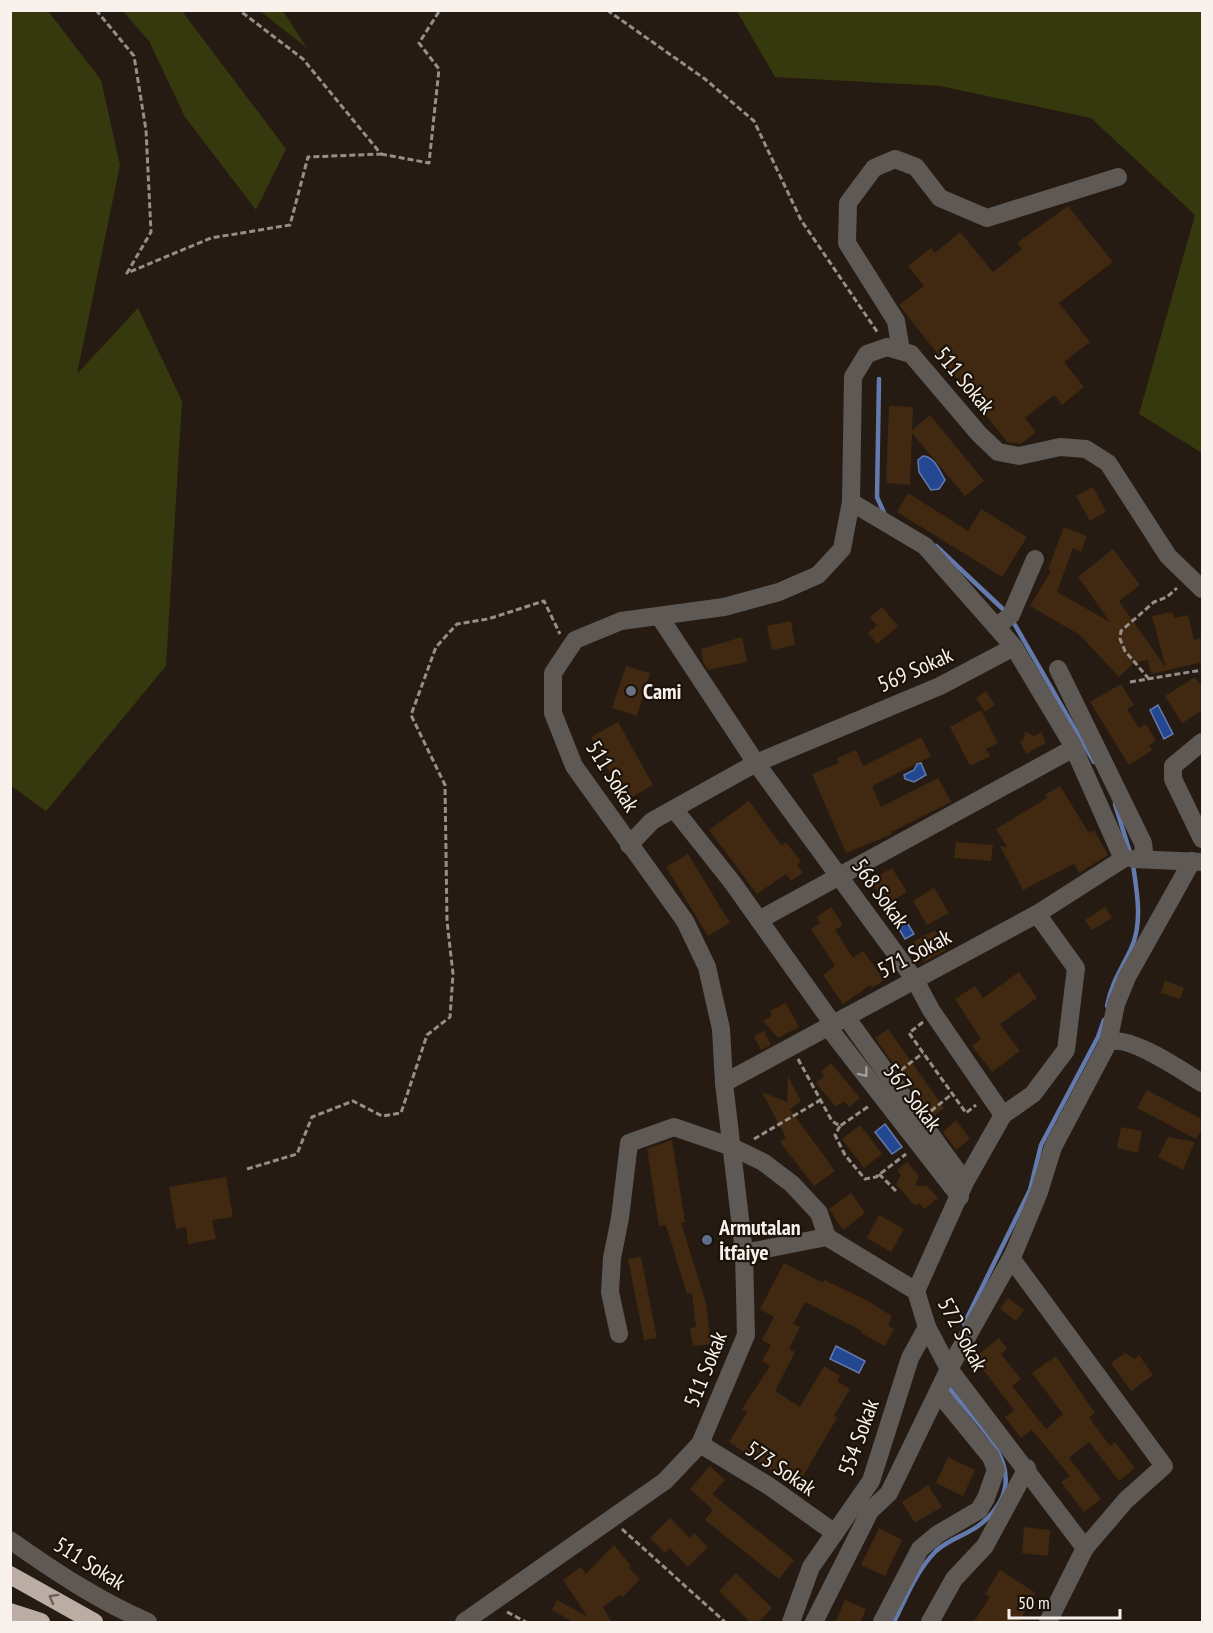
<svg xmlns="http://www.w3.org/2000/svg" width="1213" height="1633" font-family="'PT Sans Narrow',sans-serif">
<rect width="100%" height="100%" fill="#251b12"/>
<g fill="#36380d">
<polygon points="48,11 101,80 120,165 77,374 138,308 182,401 166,666 46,811 10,785 10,11"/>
<polygon points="123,11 182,11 286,149 256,210 185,117 149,41"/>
<polygon points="260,11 283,11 307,48"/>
<polygon points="737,11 1202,11 1202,453 1139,414 1195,215 1091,118 940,86 775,77"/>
</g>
<g fill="#244792" stroke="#647aad" stroke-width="1.5">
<path d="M923 456C935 457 939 470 945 480L939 489 931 490 919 472 918 460Z"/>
<polygon points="1158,705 1173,734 1164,739 1150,710"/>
<polygon points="921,763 926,775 914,782 905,779 904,775 914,770 917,764"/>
<polygon points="903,916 914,934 905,939 894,921"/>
<polygon points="885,1124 902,1147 892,1154 875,1132"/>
<polygon points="836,1346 865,1361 859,1373 830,1359"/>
</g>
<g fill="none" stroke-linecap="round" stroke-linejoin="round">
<g stroke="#647aad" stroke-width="4.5">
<polyline points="879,379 877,497 885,515"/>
<polyline points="936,546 1006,612"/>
<polyline points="1011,618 1094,762"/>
<polyline points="1115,804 1131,856"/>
<path d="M1107 1006C1111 984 1122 968 1131 949 1143 923 1137 892 1133 865"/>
<polyline points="964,1324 1030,1190 1041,1145 1098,1037 1104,1020"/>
<path d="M894 1622C906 1598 916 1571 936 1551 950 1538 968 1535 982 1523 1039 1475 980 1428 949 1388V1383"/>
</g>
</g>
<g fill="#412810">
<polygon points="1068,206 1113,262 1059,303 1090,342 1064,362 1084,387 1062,405 1054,395 1025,418 1036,432 1021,444 1007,442 899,305 924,286 908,266 931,248 935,253 960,232 993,272 1022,249 1017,243"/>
<polygon points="889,406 913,407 912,430 930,415 984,481 965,496 912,433 910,485 886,483"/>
<polygon points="1093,487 1106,512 1090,521 1076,496"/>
<polygon points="908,493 968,531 981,509 1027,537 1002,577 897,512"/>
<polygon points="1064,527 1087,536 1081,552 1073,548 1057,592 1110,622 1078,577 1113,549 1140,585 1119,601 1166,668 1152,616 1172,612 1174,618 1188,615 1194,640 1203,638 1203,662 1151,674 1148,660 1134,663 1119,677 1080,635 1030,606 1051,571 1048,569"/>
<polygon points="882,607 898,626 877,644 868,633 877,626 870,617"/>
<polygon points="791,621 795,645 772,650 767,626"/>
<polygon points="742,637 747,662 708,670 703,662 701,649"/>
<polygon points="626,666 650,673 637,716 612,708"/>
<polygon points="1195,677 1203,689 1203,710 1182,723 1165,696"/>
<polygon points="1121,684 1134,705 1127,709 1139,728 1146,724 1156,741 1149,745 1152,750 1129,765 1090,702"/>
<polygon points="986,691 995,705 985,712 976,698"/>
<polygon points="981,710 998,743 986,749 990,756 970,766 950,727"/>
<polygon points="618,722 653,785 625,801 591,737"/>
<polygon points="1025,731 1034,736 1041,732 1046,743 1026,754 1020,742 1024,739"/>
<polygon points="921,737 931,756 872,786 881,807 938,778 951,802 891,832 892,834 846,853 812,774 839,763 837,758 856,750 863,766"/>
<polygon points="1060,786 1089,833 1094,830 1108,855 1079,873 1074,864 1023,890 1000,846 1007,847 996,829 1047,798 1045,795"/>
<polygon points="749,801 782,846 786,842 801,862 797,865 803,873 791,881 786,874 757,894 709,830"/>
<polygon points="956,842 993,845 991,861 954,858"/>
<polygon points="688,854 730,923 708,936 666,867"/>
<polygon points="892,868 907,892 885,905 871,880"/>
<polygon points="934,888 949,913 927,925 913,901"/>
<polygon points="831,907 843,925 835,930 853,958 863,951 884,980 872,988 870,985 843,1004 823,975 835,966 811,929 820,923 817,917"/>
<polygon points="1105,907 1112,918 1092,930 1085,920"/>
<polygon points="935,930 946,950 924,962 913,942"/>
<polygon points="1019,972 1037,998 1000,1024 1020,1051 992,1072 972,1046 981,1039 955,999 975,986 983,998"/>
<polygon points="1165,980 1184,988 1180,999 1161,993"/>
<polygon points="786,1003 799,1027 778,1038 763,1021 772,1016 770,1011"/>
<polygon points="888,1029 944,1108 932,1117 875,1038"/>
<polygon points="764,1031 771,1045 761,1050 754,1036"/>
<polygon points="831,1063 860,1098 849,1107 844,1101 836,1107 816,1083 824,1076 821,1072"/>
<polygon points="788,1076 801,1101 790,1109 835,1171 814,1186 780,1142 786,1138 762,1092 787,1102"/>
<polygon points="1147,1090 1203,1120 1203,1127 1196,1139 1137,1108"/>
<polygon points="956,1120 970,1139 956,1150 943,1132"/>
<polygon points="860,1125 882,1154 864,1168 842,1139"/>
<polygon points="1121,1127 1142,1131 1138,1153 1117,1148"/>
<polygon points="1168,1137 1195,1142 1183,1170 1158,1157"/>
<polygon points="672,1140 685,1222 681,1223 706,1303 711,1344 693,1346 690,1328 696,1327 692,1293 687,1294 666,1225 659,1226 647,1149"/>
<polygon points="907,1162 919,1176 915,1186 927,1186 938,1198 924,1209 919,1203 915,1206 896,1184 901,1175 897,1170"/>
<polygon points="226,1177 233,1217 212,1220 216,1239 188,1244 186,1227 176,1229 169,1187"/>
<polygon points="851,1193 865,1213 843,1230 829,1209"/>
<polygon points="879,1215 904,1229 891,1252 867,1238"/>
<polygon points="641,1257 657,1338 644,1340 628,1259"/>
<polygon points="784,1263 823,1283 824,1280 868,1301 892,1316 888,1325 894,1329 885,1346 861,1333 862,1331 805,1302 793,1324 800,1327 789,1349 795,1352 775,1391 800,1407 824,1366 840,1376 837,1381 850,1389 834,1416 837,1418 796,1488 729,1442 747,1412 742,1409 770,1366 762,1361 771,1345 762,1340 774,1317 760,1309"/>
<polygon points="1008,1298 1024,1310 1016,1321 1000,1309"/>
<polygon points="999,1338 1007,1349 1001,1354 1021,1379 1012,1386 1046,1429 1063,1414 1032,1373 1056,1356 1095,1413 1089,1417 1110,1446 1115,1442 1135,1468 1119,1481 1089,1442 1069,1458 1101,1499 1084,1512 1061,1482 1070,1476 1032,1430 1021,1438 1005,1417 1014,1410 974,1358"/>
<polygon points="1125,1353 1135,1359 1139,1355 1153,1375 1131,1391 1111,1363"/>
<polygon points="948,1457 975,1470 963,1496 936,1483"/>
<polygon points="710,1466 725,1480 712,1494 794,1560 779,1579 705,1520 713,1510 690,1489"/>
<polygon points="928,1485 942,1507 915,1523 902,1502"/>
<polygon points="670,1518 690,1538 694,1533 708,1547 688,1567 670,1548 665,1553 650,1538"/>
<polygon points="1024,1527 1050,1530 1048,1556 1022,1553"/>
<polygon points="879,1528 902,1540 885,1576 861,1565"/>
<polygon points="614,1545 631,1566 629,1568 640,1579 623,1597 620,1595 603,1607 612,1623 575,1623 552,1610 557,1600 588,1617 563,1580 581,1567 586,1574"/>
<polygon points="1000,1570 1036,1593 1018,1623 973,1623 990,1597 985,1594"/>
<polygon points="736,1573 772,1608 758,1623 751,1623 719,1591"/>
<polygon points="845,1600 866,1609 860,1623 835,1623"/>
</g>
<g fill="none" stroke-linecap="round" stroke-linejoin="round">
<g stroke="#978e87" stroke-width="3" stroke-dasharray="6 3" stroke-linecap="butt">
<polyline points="96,10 134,56 146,130 151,232 127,273 211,238 290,225 308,157 381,154 303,59 239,10"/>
<polyline points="607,10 705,79 754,121 801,220 878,333"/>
<polyline points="381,154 429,163 439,69 419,43 440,10"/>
<polyline points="1149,679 1125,651 1120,639 1121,631 1154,602 1167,597 1177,588"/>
<polyline points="1130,682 1202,670"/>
<polyline points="923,1022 909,1033 966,1113 976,1105"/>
<polyline points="798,1059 832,1121 840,1126 869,1106"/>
<polyline points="901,1070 923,1053"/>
<polyline points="931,1111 952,1094"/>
<polyline points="840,1126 835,1135 845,1155 865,1179 876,1177 906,1154"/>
<polyline points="754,1139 824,1098"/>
<polyline points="247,1169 297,1154 312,1117 353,1101 382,1116 401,1113 427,1035 450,1017 453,974 447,921 445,785 411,715 436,647 457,624 488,619 544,601 560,634"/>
<polyline points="879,1174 896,1191"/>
<polyline points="622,1529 725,1622"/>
<polyline points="507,1612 526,1622"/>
</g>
<g stroke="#5f5955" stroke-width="18">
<polyline points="901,351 896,321 847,243 848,203 874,168 895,159 916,167 940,198 987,218 1118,177"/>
<polyline points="851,502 925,546 1014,647"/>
<polyline points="659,616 756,763 915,980 931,1010 1003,1115"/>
<polyline points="996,627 1011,615 1035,559"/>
<polyline points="1058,669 1143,843 1145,859"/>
<polyline points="1202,742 1173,766 1173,779 1202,839"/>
<polyline points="674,809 732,882 833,1024"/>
<polyline points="629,845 652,821 756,763 940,686 1014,647 1072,744 1123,859"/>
<polyline points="1133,859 1202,862"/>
<polyline points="759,920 1074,748"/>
<polyline points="846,1017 965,1182"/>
<polyline points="828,1027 960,1197"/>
<path d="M1108 1043C1126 1032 1184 1072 1202 1083"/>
<polyline points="724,1083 1037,914 1123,859"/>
<polyline points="744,1253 827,1237 916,1291 927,1327 949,1369 1085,1548"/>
<polyline points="1011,1258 1164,1466 1126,1500 1085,1548 1048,1622"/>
<polyline points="916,1291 965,1182 1003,1115 1033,1094 1066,1050 1076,968 1037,914"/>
<polyline points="619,1334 610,1292 612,1258 620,1218 629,1143 674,1127 732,1147 763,1162 792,1184 819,1213 827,1237"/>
<polyline points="700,1444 769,1486 835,1533"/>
<path d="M10 1540C54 1571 99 1601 148 1622"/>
<polyline points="464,1622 665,1481 700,1444 746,1335 744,1253 724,1083 721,1029 707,967 685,921 574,766 553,713 553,673 575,640 621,621 724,607 779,592 818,575 842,549 851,502 853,377 867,354 887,347 911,354 979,434 998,452 1019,456 1060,447 1086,449 1108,463 1168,556 1202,589"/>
<polyline points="791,1622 811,1567 871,1481 910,1358 927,1327"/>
<polyline points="814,1622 870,1511 889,1493 949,1369 1013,1255 1039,1192 1053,1147 1108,1043 1116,1004 1127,977 1192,861"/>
<polyline points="882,1622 920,1549 938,1534 979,1510 986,1498 996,1470 991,1457 938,1392"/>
<polyline points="930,1622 954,1579 985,1546 1027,1468"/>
</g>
<g stroke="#bbada3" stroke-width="18">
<polyline points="10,1575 94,1622"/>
<polyline points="10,1612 41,1622"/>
</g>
</g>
<defs><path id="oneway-chevron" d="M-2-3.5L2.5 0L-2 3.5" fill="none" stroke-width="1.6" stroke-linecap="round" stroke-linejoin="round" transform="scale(1.5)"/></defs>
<use stroke="#a49e99" href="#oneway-chevron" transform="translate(864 1073) rotate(52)"/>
<use stroke="#6b6056" href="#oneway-chevron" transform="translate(53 1598) rotate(-151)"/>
<circle fill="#6b7280" stroke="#1b120a" stroke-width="2" cx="631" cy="691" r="6"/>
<circle fill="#5c6f8a" stroke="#1b120a" stroke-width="2" cx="707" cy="1240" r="6"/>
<g text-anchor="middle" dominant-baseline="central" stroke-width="4.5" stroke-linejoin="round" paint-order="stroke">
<g font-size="22" fill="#f9f2ec" stroke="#1b120a">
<text transform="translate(965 380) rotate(50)">511 Sokak</text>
<text transform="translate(915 669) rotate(-24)">569 Sokak</text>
<text transform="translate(613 776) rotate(58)">511 Sokak</text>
<text transform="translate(881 893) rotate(54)">568 Sokak</text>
<text transform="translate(914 953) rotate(-28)">571 Sokak</text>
<text transform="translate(913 1097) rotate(52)">567 Sokak</text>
<text transform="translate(963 1334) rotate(62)">572 Sokak</text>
<text transform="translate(705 1369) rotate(-68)">511 Sokak</text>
<text transform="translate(858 1437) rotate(-70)">554 Sokak</text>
<text transform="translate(781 1468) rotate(34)">573 Sokak</text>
<text transform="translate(90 1563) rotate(32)">511 Sokak</text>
</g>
<g font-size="22" font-weight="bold" fill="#f9f2ec" stroke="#1b120a" text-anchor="start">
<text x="643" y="691">Cami</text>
<text x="719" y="1227">Armutalan<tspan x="719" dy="25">İtfaiye</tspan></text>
</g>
</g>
<rect width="1213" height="1633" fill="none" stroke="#f9f2ec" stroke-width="24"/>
<path d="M1009 1609v9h111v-9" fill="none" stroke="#f9f2ec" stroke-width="3"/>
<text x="1018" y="1609" font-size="18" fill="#f9f2ec" stroke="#1b120a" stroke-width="4.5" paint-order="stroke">50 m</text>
</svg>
